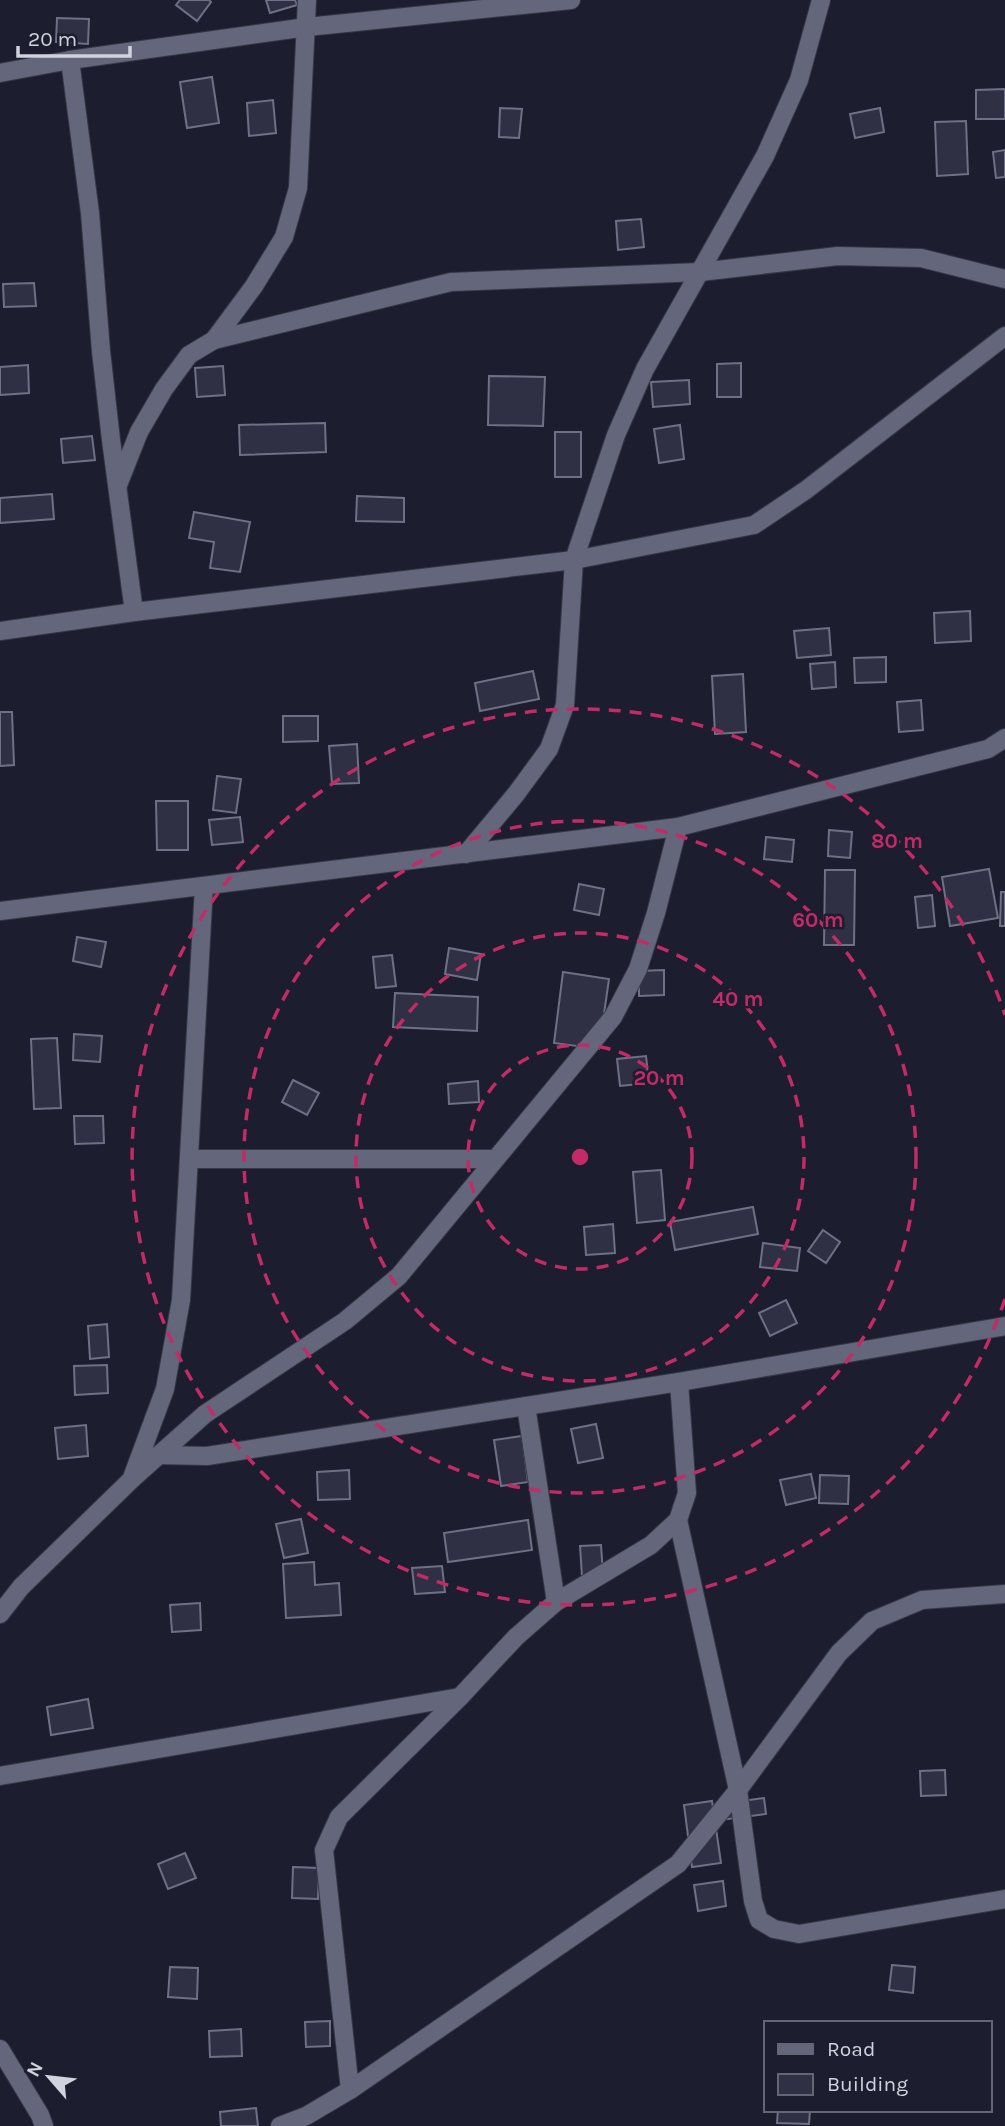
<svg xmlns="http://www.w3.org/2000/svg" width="1005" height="2126" font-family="Karla,sans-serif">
<rect width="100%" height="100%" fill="#1c1d2f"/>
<g fill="#2f3044" stroke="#6e7086" stroke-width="2">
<polygon points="180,0 209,0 211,2 197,21 176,5"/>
<polygon points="266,0 295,0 297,5 270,13"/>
<polygon points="57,18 89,19 88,44 56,42"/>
<polygon points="212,77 219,123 187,128 180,82"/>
<polygon points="1005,89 1005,119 976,119 976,90"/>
<polygon points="273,100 276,133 249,136 247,103"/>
<polygon points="500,108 522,109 519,138 499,137"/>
<polygon points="880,108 884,132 855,138 850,114"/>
<polygon points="966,121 968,174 937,176 935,122"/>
<polygon points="1005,150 1005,177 996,178 993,152"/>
<polygon points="641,219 644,247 618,250 616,221"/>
<polygon points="34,283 36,306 4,307 3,284"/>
<polygon points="741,363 741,397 717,397 717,364"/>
<polygon points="28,365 29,393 0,395 0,367"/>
<polygon points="223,366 225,395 197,397 195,368"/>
<polygon points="489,376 545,377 543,426 488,425"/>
<polygon points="689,380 690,404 653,407 651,382"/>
<polygon points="325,423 326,452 240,455 239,425"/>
<polygon points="680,425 684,459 659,463 654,429"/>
<rect x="555" y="432" width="26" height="45"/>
<polygon points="92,436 95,460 63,463 61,439"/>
<polygon points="52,494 54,519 0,523 0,498"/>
<polygon points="357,496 404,498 404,522 356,521"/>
<polygon points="194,512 250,522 240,572 210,568 214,542 189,538"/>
<polygon points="970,611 971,641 935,643 934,613"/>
<polygon points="829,628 831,655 797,658 794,631"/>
<polygon points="886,657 886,682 855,683 854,658"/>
<polygon points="835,662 836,687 812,689 810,664"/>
<polygon points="533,671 539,699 480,711 475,683"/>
<polygon points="743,674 746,732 715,734 712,676"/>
<polygon points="921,700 923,730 899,732 897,702"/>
<polygon points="0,712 12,712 14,765 0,766"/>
<polygon points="283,716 318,716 318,741 283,742"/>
<polygon points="357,744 359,783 332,784 329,746"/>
<polygon points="217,776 241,779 236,813 213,810"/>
<polygon points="156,801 188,801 188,850 157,850"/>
<polygon points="240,817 243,842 212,845 209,820"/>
<polygon points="829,830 852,832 850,858 828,856"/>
<polygon points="766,837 794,840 792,862 764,859"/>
<polygon points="989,869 998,918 950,926 942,877"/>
<polygon points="825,870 855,870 854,945 824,945"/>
<polygon points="579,884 604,889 599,915 574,910"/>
<polygon points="1001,892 1005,892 1005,926 1000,926"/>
<polygon points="932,895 935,926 918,928 915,897"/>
<polygon points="77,937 106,942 101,967 73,961"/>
<polygon points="449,948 481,954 477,980 445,974"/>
<polygon points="392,955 396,986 376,988 373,957"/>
<polygon points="664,970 664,995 639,996 639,971"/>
<polygon points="563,972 609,979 599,1049 554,1043"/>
<polygon points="395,993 478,997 477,1031 393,1027"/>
<polygon points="74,1034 102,1036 100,1062 73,1060"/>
<polygon points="57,1038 61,1108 34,1109 31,1039"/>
<polygon points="646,1056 649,1083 620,1086 617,1059"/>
<polygon points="293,1080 319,1093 307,1115 282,1102"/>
<polygon points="478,1081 479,1102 449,1104 448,1084"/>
<polygon points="74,1116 103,1116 104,1143 75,1144"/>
<polygon points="661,1170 665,1220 637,1223 633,1172"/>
<polygon points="753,1207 758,1234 675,1250 670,1222"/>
<polygon points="613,1224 615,1253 586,1255 584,1227"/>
<polygon points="823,1230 840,1242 826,1263 808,1251"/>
<polygon points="763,1243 800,1248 797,1271 760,1267"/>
<polygon points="786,1300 797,1323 770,1336 759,1313"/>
<polygon points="107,1324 109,1357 90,1359 88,1326"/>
<polygon points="107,1365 108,1393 75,1395 74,1366"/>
<polygon points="596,1424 603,1458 578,1463 571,1429"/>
<polygon points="86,1425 88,1456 58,1459 55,1428"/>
<polygon points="522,1436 528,1482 501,1486 494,1440"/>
<polygon points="349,1470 350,1499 318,1500 317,1472"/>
<polygon points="811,1474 816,1498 786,1505 780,1480"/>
<polygon points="820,1475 849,1476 848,1504 819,1503"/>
<polygon points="301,1519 308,1553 284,1558 276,1524"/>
<polygon points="528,1520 532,1550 448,1562 444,1533"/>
<polygon points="601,1545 603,1574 582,1576 580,1546"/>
<polygon points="314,1562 315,1585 339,1583 341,1615 286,1618 283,1564"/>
<polygon points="442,1566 445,1592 415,1594 412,1568"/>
<polygon points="200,1603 201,1630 172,1632 170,1605"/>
<polygon points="88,1699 93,1728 51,1735 47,1707"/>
<polygon points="945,1770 946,1795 921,1796 920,1771"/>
<polygon points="764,1798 766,1814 721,1820 719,1804"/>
<polygon points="712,1801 721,1863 692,1867 684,1805"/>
<polygon points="185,1853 196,1878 168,1889 158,1864"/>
<polygon points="293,1867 319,1868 318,1899 292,1898"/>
<polygon points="723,1881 726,1906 698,1911 694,1885"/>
<polygon points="892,1965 915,1967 913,1993 889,1990"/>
<polygon points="170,1967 198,1968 197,1999 168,1997"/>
<polygon points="330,2021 330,2046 306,2047 305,2022"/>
<polygon points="241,2029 242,2056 210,2057 209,2031"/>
<polygon points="256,2108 258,2126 221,2126 220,2112"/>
<polygon points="778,2110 810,2110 809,2124 777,2123"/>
</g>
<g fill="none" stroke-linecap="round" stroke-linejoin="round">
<defs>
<g id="street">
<polyline points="70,60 90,213 101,351 111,440 134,612"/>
<polyline points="0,73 70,60 307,27 571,0"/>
<polyline points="214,340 451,282 700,272 838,256 921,258 1005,279"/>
<polyline points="118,485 139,432 164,389 189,355 214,340 254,286 284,237 298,188 307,0"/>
<polyline points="0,631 134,612 574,560 754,525 806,490 1005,336"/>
<polyline points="466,854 516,794 549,749 565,705 574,560 616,435 645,369 765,156 799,80 821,0"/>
<polyline points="0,911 678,827 988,749 1005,738"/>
<polyline points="189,1159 495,1159"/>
<polyline points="526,1406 556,1602"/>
<polyline points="158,1455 207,1456 679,1382 1005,1326"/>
<polyline points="133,1475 165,1389 181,1300 204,886"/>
<polyline points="678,1520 738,1790 753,1901 759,1920 774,1929 799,1934 1005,1899"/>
<polyline points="0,1614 21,1587 132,1479 205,1414 345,1321 399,1276 613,1017 638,969 656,913 678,827"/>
<polyline points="0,1776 460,1697"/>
<polyline points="0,2049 40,2115 44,2126"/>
<polyline points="350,2090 324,1850 339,1817 460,1697 516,1637 556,1602 651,1545 678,1520 687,1493 679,1382"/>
<polyline points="280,2126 306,2116 350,2090 678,1864 738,1790 839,1653 872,1621 922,1600 1005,1594"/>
</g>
</defs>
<use href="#street" stroke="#373846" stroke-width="20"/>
<use href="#street" stroke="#64667c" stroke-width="18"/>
</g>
<g fill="none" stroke="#c32b68" stroke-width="3.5" stroke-dasharray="12 9">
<circle cx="580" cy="1157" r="112"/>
<circle cx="580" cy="1157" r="224"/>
<circle cx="580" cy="1157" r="336"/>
<path d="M1005 1299A448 448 0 1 1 1005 1015"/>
</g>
<circle cx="580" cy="1157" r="10" fill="#c32b68" stroke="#1c1d2f" stroke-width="3.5"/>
<g font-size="21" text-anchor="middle" font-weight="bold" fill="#c32b68" stroke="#1c1d2f" stroke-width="5" stroke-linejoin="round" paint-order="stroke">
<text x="897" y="848">80 m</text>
<text x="818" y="927">60 m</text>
<text x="738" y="1006">40 m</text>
<text x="659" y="1085">20 m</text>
</g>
<rect x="764" y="2021" width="228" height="91" fill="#1c1d2f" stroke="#646575" stroke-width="2"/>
<rect x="778" y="2044" width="35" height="10" fill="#64667c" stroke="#646575" stroke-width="2"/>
<text x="827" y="2056" font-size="21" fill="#d0d2de">Road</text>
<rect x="778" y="2074" width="35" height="21" fill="#2f3044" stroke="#646575" stroke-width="2"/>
<text x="827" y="2091" font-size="21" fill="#d0d2de">Building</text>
<g transform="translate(49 2077) rotate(298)" stroke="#1c1d2f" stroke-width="5" paint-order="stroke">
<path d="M0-5L12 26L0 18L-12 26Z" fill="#d0d2de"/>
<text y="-10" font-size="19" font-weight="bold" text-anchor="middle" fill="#d0d2de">N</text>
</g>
<path d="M18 46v10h112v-10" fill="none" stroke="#d0d2de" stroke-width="3.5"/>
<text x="28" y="46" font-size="21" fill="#d0d2de" stroke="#1c1d2f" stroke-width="5" paint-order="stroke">20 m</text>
</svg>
